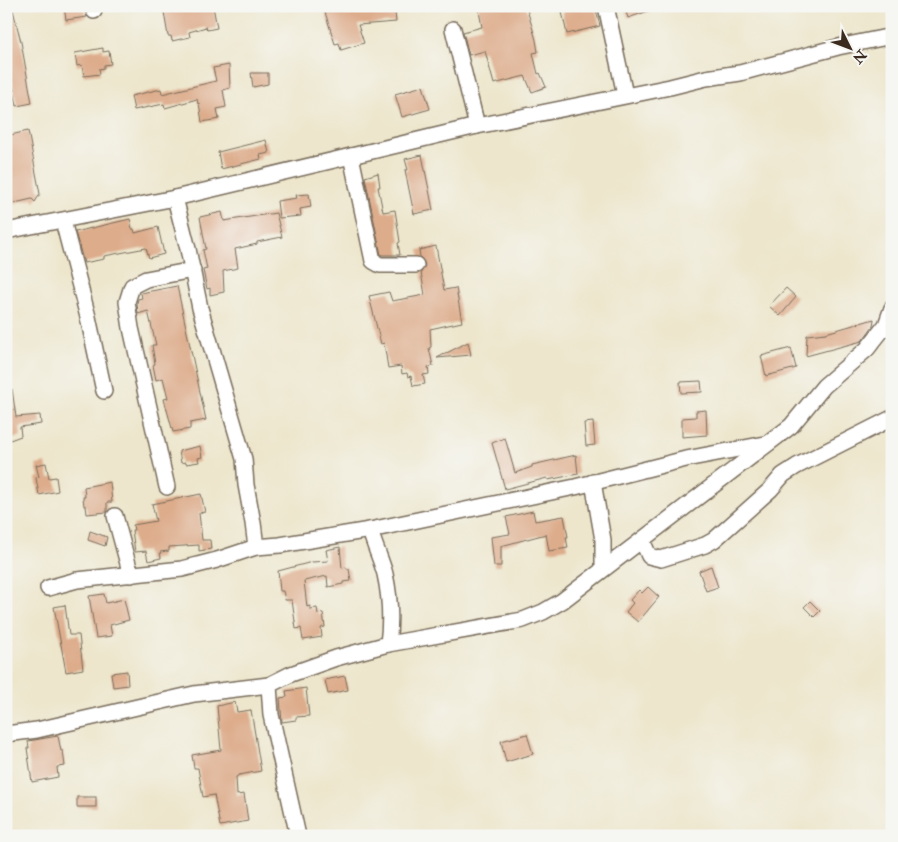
<svg xmlns="http://www.w3.org/2000/svg" width="898" height="842" font-family="'IM FELL Double Pica',serif">
<rect width="100%" height="100%" fill="#f6f6f2"/>
<filter id="ink" filterUnits="userSpaceOnUse"><feTurbulence type="fractalNoise" baseFrequency=".02" numOctaves="2"/><feDisplacementMap in="SourceGraphic" scale="10" xChannelSelector="R" yChannelSelector="G"/><feConvolveMatrix kernelMatrix="1 2 1 2 8 2 1 2 1" color-interpolation-filters="sRGB"/></filter>
<filter id="wash" filterUnits="userSpaceOnUse"><feTurbulence type="fractalNoise" baseFrequency=".0096" numOctaves="4" result="noise"/><feDisplacementMap in="SourceGraphic" scale="20" xChannelSelector="R" yChannelSelector="G"/><feGaussianBlur stdDeviation="1.12" result="paint"/><feColorMatrix in="noise" values="0 0 0 0 0 0 0 0 0 0 0 0 0 0 0 0 0 1.4 0 .05"/><feComposite in="paint" operator="in"/></filter>
<g filter="url(#wash)">
<rect width="100%" height="100%" fill="#ede6cc"/>
<g id="blocks">
<g fill="#ddac8b">
<polygon points="6,6 12,6 21,42 32,103 17,106 6,49"/>
<polygon points="64,6 84,6 87,17 66,20"/>
<polygon points="163,6 213,6 217,28 207,30 206,27 189,32 190,37 172,41 171,36 168,36"/>
<polygon points="323,6 384,6 384,13 395,12 396,22 358,25 364,43 341,50 339,43 335,44"/>
<polygon points="478,6 526,6 536,40 538,52 533,53 538,74 540,73 546,87 532,92 525,76 494,84 485,51 469,55 463,32 482,27"/>
<polygon points="563,6 595,6 600,26 567,34 562,12 564,12"/>
<polygon points="624,6 657,6 657,8 628,18"/>
<polygon points="103,48 103,52 109,51 111,64 104,65 104,68 99,69 100,74 84,76 82,65 77,66 75,53"/>
<polygon points="229,65 230,88 223,90 226,107 217,109 219,119 202,122 199,103 198,104 197,99 165,108 164,104 134,110 131,96 161,89 162,94 216,81 213,68"/>
<polygon points="251,73 268,73 268,84 253,87"/>
<polygon points="423,86 430,109 402,117 395,94"/>
<polygon points="28,131 40,194 35,202 32,199 6,205 6,136"/>
<polygon points="266,140 269,153 260,155 261,159 221,169 218,152"/>
<polygon points="422,155 433,210 414,214 405,170 408,170 405,159"/>
<polygon points="378,173 380,187 378,187 383,212 395,210 400,242 398,243 400,255 381,255 365,177"/>
<polygon points="309,194 311,207 300,209 301,216 279,218 277,201 297,198 296,195"/>
<polygon points="222,212 224,221 276,213 282,237 257,242 257,244 235,249 238,268 223,271 224,292 210,295 210,288 207,289 203,270 207,269 203,250 206,249 200,217"/>
<polygon points="130,219 132,229 134,229 135,233 158,227 164,254 149,258 146,248 104,256 104,259 84,263 75,232"/>
<polygon points="436,246 444,290 456,288 462,322 430,329 431,347 429,348 433,366 428,367 429,374 423,375 425,384 413,386 411,376 408,377 407,373 402,374 401,366 388,368 384,343 381,344 369,296 389,292 392,301 425,295 421,272 425,265 420,257 419,250"/>
<polygon points="177,286 206,420 190,423 190,429 173,432 164,399 168,398 163,378 156,380 153,365 155,364 152,345 156,345 148,311 138,314 137,303 138,299 142,298 141,293"/>
<polygon points="786,288 796,297 780,316 769,306"/>
<polygon points="874,319 873,326 862,341 806,356 807,335 826,333"/>
<polygon points="468,342 471,355 437,358"/>
<polygon points="791,348 796,368 766,376 761,356"/>
<polygon points="701,381 702,392 681,393 680,382"/>
<polygon points="12,389 16,417 40,415 41,424 20,427 21,436 10,440 6,419 6,390"/>
<polygon points="706,410 707,435 682,437 682,418 696,417 696,411"/>
<polygon points="593,422 595,445 586,446 584,423"/>
<polygon points="505,438 515,473 532,467 532,465 576,455 578,474 548,480 547,478 505,489 492,443"/>
<polygon points="200,446 202,457 198,458 199,462 186,464 185,462 181,463 179,451"/>
<polygon points="46,463 49,478 56,477 58,491 39,495 36,478 39,477 36,465"/>
<polygon points="110,482 112,502 107,502 107,512 87,514 86,506 84,506 83,497 85,497 84,487"/>
<polygon points="201,494 205,512 199,513 202,540 210,540 211,549 199,551 199,545 169,547 169,551 160,552 161,558 148,561 146,551 135,552 132,530 134,530 133,525 156,521 152,504"/>
<polygon points="533,511 535,521 564,516 568,537 566,537 568,548 549,551 546,534 501,546 501,566 494,566 491,537 510,534 506,517"/>
<polygon points="90,531 107,537 105,546 88,540"/>
<polygon points="340,547 342,568 346,567 347,569 349,569 351,581 343,582 343,584 328,587 327,576 304,581 307,607 310,606 310,609 317,608 318,614 323,613 325,627 321,628 322,637 303,640 301,628 296,629 292,600 285,600 283,591 280,591 278,571 312,562 328,561 326,550"/>
<polygon points="711,566 718,587 706,591 699,571"/>
<polygon points="648,587 659,597 638,622 626,612 633,603 630,600 639,590 642,593"/>
<polygon points="104,594 106,603 124,599 129,620 110,625 112,636 96,638 89,596"/>
<polygon points="810,601 820,611 814,617 804,607"/>
<polygon points="65,605 69,635 79,635 83,669 66,672 54,607"/>
<polygon points="127,671 128,685 113,687 111,673"/>
<polygon points="345,676 348,690 328,694 325,680"/>
<polygon points="306,688 309,716 296,717 296,720 282,722 280,698 287,697 286,691"/>
<polygon points="235,702 237,712 251,710 261,771 239,775 236,777 237,795 244,794 248,821 220,826 214,795 203,797 198,768 194,768 192,755 221,750 217,706"/>
<polygon points="527,734 533,754 506,762 501,741"/>
<polygon points="58,736 61,751 63,751 65,766 57,767 58,777 32,782 27,748 29,748 28,741"/>
<rect x="77" y="797" width="19" height="10"/>
</g>
</g>
</g>
<g filter="url(#ink)">
<use href="#blocks" fill-opacity="0" stroke="#796c5b" stroke-width="1"/>
<g fill="none" stroke-linecap="round" stroke-linejoin="round">
<defs>
<g id="minor">
<polyline points="93,6 94,11"/>
<polyline points="606,6 625,95"/>
<polyline points="453,29 477,126"/>
<polyline points="351,156 373,261 380,265 416,265"/>
<polyline points="63,221 88,317 104,391"/>
<polyline points="6,231 175,198 477,126 670,87 706,78 740,73 838,47 892,36"/>
<polyline points="593,482 603,540 603,568"/>
<polyline points="167,487 131,328 127,302 132,286 146,279 193,270"/>
<polyline points="115,516 131,575"/>
<polyline points="370,530 575,487 686,459 765,444"/>
<polyline points="642,540 649,556 661,559 705,545 714,540 770,490 783,475 797,466 892,418"/>
<path d="M256 547 280 545 370 530C374 545 381 559 385 574 390 597 391 622 388 644L336 658 291 674 269 685 271 715 298 836"/>
<polyline points="48,588 77,580 182,569 217,560 256,547 253,523 246,485 244,459 200,308 188,249 175,198"/>
<polyline points="388,644 523,620 543,612 562,601 791,426 824,386 867,349 886,325 892,308"/>
<polyline points="6,734 37,730 194,694 269,685"/>
</g>
</defs>
<use href="#minor" stroke="#796c5b" stroke-width="18"/>
<use href="#minor" stroke="#fff" stroke-width="15"/>
</g>
</g>
<rect width="898" height="842" fill="none" stroke="#f6f6f2" stroke-width="25"/>
<g transform="translate(850 48) rotate(132)" stroke="#f6f6f2" stroke-width="4" paint-order="stroke">
<path d="M0-4L9 19L0 12L-9 19Z" fill="#3b2a1e"/>
<text y="-8" font-size="14" font-weight="bold" text-anchor="middle" fill="#3b2a1e">N</text>
</g>
</svg>
